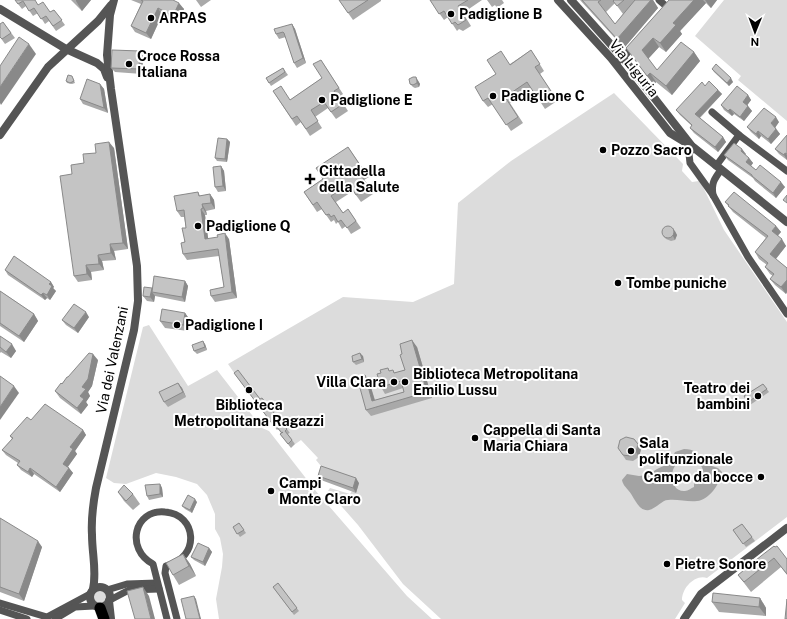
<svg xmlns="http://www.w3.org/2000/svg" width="787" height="619" font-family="'Public Sans',sans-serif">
<rect width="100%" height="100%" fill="#fff"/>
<g fill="#dcdcdc">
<polygon points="724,0 787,0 787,121 738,80 741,76 695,36"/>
<path d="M614 93 683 164 682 171 692 182 699 181 702 185 724 230 787 322V517L707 578C695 574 682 588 682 600L685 603 675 619H441L403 584 358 525 328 491 330 488 350 494 352 491 325 471 316 460 318 458 301 440 294 445 295 444 288 435 290 433 285 427 237 377 228 364 343 297 413 302 454 284 458 203 511 161Z"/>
<polygon points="149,325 188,386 217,370 262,428 269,431 319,495 322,498 407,596 432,619 219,619 216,599 222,567 223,554 220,538 215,529 215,514 207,495 197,484 176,477 156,473 126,484 114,483 106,478 143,327"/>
<path d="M100 588C110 590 111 598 104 606L92 603 90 597 96 589Z"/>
</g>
<path fill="#a3a3a3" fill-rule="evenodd" d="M684 449C694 449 699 453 703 463L718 468 722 472C720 484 709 500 697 501 687 502 678 499 668 500 662 500 657 508 649 510 638 512 634 496 628 490 625 486 623 485 622 480L627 474 639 476 648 475 657 469 670 463 675 452ZM684 455C691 456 702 462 703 471L701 473 694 477V487C691 488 688 491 685 491 674 492 670 479 673 470 675 465 680 458 684 455Z"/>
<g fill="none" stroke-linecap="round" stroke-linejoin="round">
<defs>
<polyline id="trunk" points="100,608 104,619"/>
</defs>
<use href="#trunk" stroke="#dbdbdb" stroke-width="12"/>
<g stroke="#555" stroke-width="7">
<polyline points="659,0 666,6"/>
<polyline points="615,63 623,58 634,45"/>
<polyline points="712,112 739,135"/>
<polyline points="693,147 689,154 690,163 713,195 748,257 787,314"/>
<polyline points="716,166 739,135 787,171"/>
<path d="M713 195C711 184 714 179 721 170"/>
<polyline points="107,590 127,584 157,583"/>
<polyline points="110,600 129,590 159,589"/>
<polyline points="0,603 47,617 90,594"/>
<polyline points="0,610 27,619"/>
<polyline points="55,619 75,607 94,606"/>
<path d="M167 619 153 564C125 549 134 509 165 512 197 514 201 558 166 566L165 573 177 619"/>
</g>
<g stroke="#555" stroke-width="8">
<polyline points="558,0 611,58 670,133 693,147 787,222"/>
<polyline points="571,0 623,58 691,145"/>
<polyline points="0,9 66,49 97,63 104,69 107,77"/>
<polyline points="0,135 48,67 98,21 111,5"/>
<circle cx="100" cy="597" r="10"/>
<path d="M93 589C97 571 92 554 92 535 91 519 93 504 96 488L134 330 138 301 137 266 111 89 107 55 110 15 114 0"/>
<polyline points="109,601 111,619"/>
<polyline points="684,619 701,594 787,528"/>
</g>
<use href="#trunk" stroke="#000" stroke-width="11"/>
</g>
<g fill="#a9a9a9" fill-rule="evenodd">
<polygon points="15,0 38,5 50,12 54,10 65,25 56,31 49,21 45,24 38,13 33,16 26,6 22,9"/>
<polygon points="71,0 91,0 82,11"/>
<polygon points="131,0 173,0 184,9 178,22 162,15 151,39 135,32 131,26 141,4"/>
<polygon points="196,0 211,0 201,7"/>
<polygon points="339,0 381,0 381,1 353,20"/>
<polygon points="430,0 482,0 463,13 471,26 463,31 459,29 457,31 448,17 444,20"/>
<polygon points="487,0 503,0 502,0 504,3 497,8 495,5 492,7"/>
<path d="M580 0H653L658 8 624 48ZM615 3 623 14 615 24 606 12Z"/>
<polygon points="669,0 717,0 711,8 706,3 680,31 682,34 666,52 659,47 648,59 657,70 694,52 700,61 672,95 656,82 654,85 626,48"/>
<polygon points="3,22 15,38 5,44 0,37"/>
<polygon points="292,24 295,29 306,63 297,68 294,63 286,37 279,39 276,34"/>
<polygon points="531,50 544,71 540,74 557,101 545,109 532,89 510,103 523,123 511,131 493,104 488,107 483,101 510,64"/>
<polygon points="143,56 142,74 115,72 111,68"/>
<polygon points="321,60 343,94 339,97 348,111 336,119 328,108 315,117 322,128 310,136 301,122 296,126 273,91 290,100 322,78"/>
<polygon points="283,68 288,75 271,86 266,78"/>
<polygon points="712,69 733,82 729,86 714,72"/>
<polygon points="73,78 75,83 72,84 67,83 66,81"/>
<polygon points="418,81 420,84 419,87 415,88 413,87 410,84"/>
<polygon points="100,84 104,89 108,113 83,104 80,99"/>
<polygon points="705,86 718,90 722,94 700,118 723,137 726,142 718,152 694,133 690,128 692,126 680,115 676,110"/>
<polygon points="748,95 751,100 747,105 752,111 744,121 734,114 732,116 724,110 721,105"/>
<polygon points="779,122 775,127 780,134 771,144 761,136 759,139 751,132 747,127"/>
<polygon points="787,135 787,160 779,154 775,149"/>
<polygon points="227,139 230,142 227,162 217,161 215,158"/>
<polygon points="348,147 369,177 364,180 373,194 361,202 353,191 336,202 343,213 348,209 361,228 351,234 346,226 342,229 338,222 336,224 334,220 331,222 322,209 317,212 304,192 323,179"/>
<polygon points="114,148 128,249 114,251 116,260 102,261 104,270 91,272 92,280 78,282 74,276 72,174 96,153"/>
<polygon points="746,154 745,155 749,158 753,163 751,166 756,170 785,187 776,198 755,181 753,178 728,160 724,155"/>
<polygon points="221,166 224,171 226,191 218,192 215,187"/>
<polygon points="198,192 200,196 210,194 214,200 215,209 206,211 207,215 205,215 208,239 229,239 237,298 215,302 211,296 224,287 219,256 187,260 183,254 186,228 184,217 181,217 177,211"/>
<polygon points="725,202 776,226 781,232 778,236 786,246 776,259 787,268 787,292 786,294 775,285 770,279 773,276 770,274 765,267 767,265 759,259 755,252 766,238 733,212"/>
<polygon points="675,231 677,235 675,240 671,241 666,239 663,236"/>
<polygon points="5,270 51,282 54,287 53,288 56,291 50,300 47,298 45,300 8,275"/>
<polygon points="185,281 188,286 185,302 155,296 154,302 147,301 143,296 152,288"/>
<polygon points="0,291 34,314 38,321 24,342 0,326"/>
<polygon points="185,313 190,320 188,331 165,328 160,321"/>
<polygon points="89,317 78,333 66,325 62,320"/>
<polygon points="0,336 16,351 11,358 1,352 0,353"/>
<polygon points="205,344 207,350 197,354 194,351"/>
<polygon points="417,347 432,398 371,416 366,410 365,375 369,381 375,400 404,392 403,388 385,394 381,387 390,371 395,373 405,370 402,354"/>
<polygon points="363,356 364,362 356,365 353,362"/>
<polygon points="98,360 92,386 88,392 90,396 86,402 88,405 81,414 60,398 55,391 68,377"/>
<polygon points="234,373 260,399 287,429 290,433 288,434 295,444 291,448 280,434 281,433 278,429 277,430"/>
<polygon points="178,383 182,388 186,397 168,407 164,402"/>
<polygon points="763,384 769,392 750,405 744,396"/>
<polygon points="31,420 83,430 86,435 75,451 77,454 68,467 73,473 60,492 34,474 32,477 21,470 17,465 18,463 6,455 2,450 12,439 10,436"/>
<polygon points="618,448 641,449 639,457 633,461 626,460"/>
<polygon points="318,476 359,483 356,493 321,480"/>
<polygon points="160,484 162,488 163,497 149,500 147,496"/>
<polygon points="118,492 133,494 140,504 133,510 124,501"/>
<polygon points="197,502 192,513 185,509 182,506"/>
<polygon points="0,518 42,547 24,601 0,592"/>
<polygon points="239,523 246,533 240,537 233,527"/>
<polygon points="742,524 755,541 746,547 733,530"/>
<polygon points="209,548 212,552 205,566 194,560 191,557"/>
<polygon points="183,554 190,564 196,576 179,585 173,575"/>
<polygon points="761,556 787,559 787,575 781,567 751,592 738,575"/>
<polygon points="278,583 299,611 294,615 273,587"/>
<polygon points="760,598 766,608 766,616 719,612 712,602"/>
</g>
<g fill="#898989">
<polygon points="76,0 91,0 82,11 76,1"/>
<polygon points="651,0 653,0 658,8 624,48 617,39"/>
<polygon points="694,0 703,0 706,3 680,31 682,34 666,52 660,43 673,23"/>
<polygon points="705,0 717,0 711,8"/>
<polygon points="179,3 184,9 178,22 173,16"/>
<polygon points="158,8 162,15 151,39 146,33"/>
<polygon points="292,24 295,29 306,63 303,58"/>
<polygon points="653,38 659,47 648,59 642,50"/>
<polygon points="29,44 36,54 1,105 0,103 0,87"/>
<polygon points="140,51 143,56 142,74 139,69"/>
<polygon points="694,52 700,61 672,95 666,86"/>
<polygon points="650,73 656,82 654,85 647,76"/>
<polygon points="416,77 420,84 419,87 417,83"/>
<polygon points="731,78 733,82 729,86 727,83"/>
<polygon points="100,84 104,89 108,113 104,108"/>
<polygon points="718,90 722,94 698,119 695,114"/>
<polygon points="748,95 751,100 746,107 743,102"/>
<polygon points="748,106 752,111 744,121 740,117"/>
<polygon points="730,109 734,114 732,116 728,111"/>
<polygon points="776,117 779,122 775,128 771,123"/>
<polygon points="776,129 780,134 771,144 768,139"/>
<polygon points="758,131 761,136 759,139 756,134"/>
<polygon points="723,137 726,142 718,152 715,147"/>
<polygon points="227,139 230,142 227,162 225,159"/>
<polygon points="109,142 114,148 128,249 123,243"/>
<polygon points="742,149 746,154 744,156 741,151"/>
<polygon points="785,153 787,155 787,160 784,155"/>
<polygon points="749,158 753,163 750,167 746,162"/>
<polygon points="221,166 224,171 226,191 223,186"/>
<polygon points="781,182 785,187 776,198 773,193"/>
<polygon points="210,194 214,200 215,209 211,203"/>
<polygon points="202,204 206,211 207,215 203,208"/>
<polygon points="201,209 205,215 209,245 205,239"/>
<polygon points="776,226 781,232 776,237 772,231"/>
<polygon points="673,228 677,235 675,240 673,236"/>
<polygon points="225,233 229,239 237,298 232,292"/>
<polygon points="782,239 786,246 774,261 770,254"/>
<polygon points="110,244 114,251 116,260 111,253"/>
<polygon points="98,255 102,261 104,270 99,264"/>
<polygon points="86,265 91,272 92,280 87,274"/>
<polygon points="787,280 787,292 786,294 781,287"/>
<polygon points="185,281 188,286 185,302 182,297"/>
<polygon points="51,282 54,287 53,288 56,291 50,300 47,295 49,284"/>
<polygon points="152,288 152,292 155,296 154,302 150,297"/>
<polygon points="43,293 47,298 45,300 41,295"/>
<polygon points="86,312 89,317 78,333 74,328"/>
<polygon points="185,313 190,320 188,331 183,325"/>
<polygon points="34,314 38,321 24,342 19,336"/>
<polygon points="412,340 417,347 432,398 427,392"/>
<polygon points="203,341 205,344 207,350 205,347"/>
<polygon points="12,344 16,351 11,358 6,352"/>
<polygon points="360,353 363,356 364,362 362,359"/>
<polygon points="93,354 98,360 92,386 88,392 90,396 86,402 88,405 81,414 77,408 82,387"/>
<polygon points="365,375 369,381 377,408 372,401"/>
<polygon points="178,383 182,388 186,397 183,392"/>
<polygon points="14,386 19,393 0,420 0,407"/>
<polygon points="83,430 86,435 75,451 77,454 66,469 63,464 70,447"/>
<polygon points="634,439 641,449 639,457 636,452"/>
<polygon points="30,468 34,474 32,477 28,472"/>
<polygon points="69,468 73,473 60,492 56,487"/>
<polygon points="356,478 359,483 356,493 353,488"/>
<polygon points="160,484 162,488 163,497 160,494"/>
<polygon points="195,499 197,502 192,513 190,510"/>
<polygon points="38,541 42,547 24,601 19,594"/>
<polygon points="209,548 212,552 205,566 203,562"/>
<polygon points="183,554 190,564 196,576 189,566"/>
<polygon points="143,587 149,596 155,619 151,619"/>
<polygon points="194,596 196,599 201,619 200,619"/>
<polygon points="760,598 766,608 766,616 759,607"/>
</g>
<g fill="#c4c4c4" stroke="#898989">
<polygon points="15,0 35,0 38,5 43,2 50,12 54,10 62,20 53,26 46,16 41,19 34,8 29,11 23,1 18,4"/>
<polygon points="141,0 173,0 179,3 173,16 158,8 146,33 131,26 143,1"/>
<polygon points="339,0 368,0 348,13"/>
<polygon points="430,0 468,0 458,6 466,20 458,25 455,22 452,24 444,11 439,14"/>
<polygon points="582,0 601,0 598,2 615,24 635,0 651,0 617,39"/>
<polygon points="614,0 624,0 617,6 613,1"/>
<polygon points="669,0 694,0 673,23 676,25 660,43 653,38 642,50 657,70 681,42 694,52 666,86 650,73 647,76 626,48"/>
<polygon points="3,22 11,33 2,39 0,37 0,24"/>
<polygon points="292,24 303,58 294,63 284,33 283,32 276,34 274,29"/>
<polygon points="19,37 29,44 0,87 0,66"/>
<polygon points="112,50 140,51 139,69 111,68"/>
<polygon points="531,50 540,64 535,67 553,94 540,102 527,82 505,97 518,117 506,125 488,98 483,101 475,87 496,74 487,60 501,51 510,65"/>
<polygon points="321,60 339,88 334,91 343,104 331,112 324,102 311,110 318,121 306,129 297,116 292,119 273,91 281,86 290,100 322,78 313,64"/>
<polygon points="716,64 731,78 727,83 712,69"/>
<polygon points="283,68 285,72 269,83 266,78"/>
<polygon points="68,75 72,76 74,81 70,83 66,81"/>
<polygon points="413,77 416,77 417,81 417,83 413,85 410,84 409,79"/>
<polygon points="87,79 100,84 104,108 80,99"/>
<polygon points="709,81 718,90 695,114 723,137 715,147 690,128 692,125 676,110 702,82 705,86"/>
<polygon points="737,86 748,95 743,102 748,106 740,117 730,109 728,111 721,105"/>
<polygon points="764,108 776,117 771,123 776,129 768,139 758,131 756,134 747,127"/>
<polygon points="787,135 787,154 785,153 784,155 775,149"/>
<polygon points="218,138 227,139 225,159 215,158"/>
<polygon points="109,142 123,243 110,244 111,253 98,255 99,264 86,265 87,274 74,276 60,176 72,174 71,165 84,163 83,154 96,153 95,144"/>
<polygon points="734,143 742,149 741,151 749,158 746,162 756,170 760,165 781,182 773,193 752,176 752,175 724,155"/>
<polygon points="348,147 364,171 360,174 369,187 356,195 349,184 331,196 343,213 348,209 356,221 347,228 341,220 338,222 334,215 331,217 329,214 326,215 317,202 313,205 304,192 323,179 316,168"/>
<polygon points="221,166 223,186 215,187 213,167"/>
<polygon points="198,192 199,196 210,194 211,203 202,204 203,208 201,209 205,239 218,237 217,235 225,233 232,292 211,296 210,290 224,287 218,249 183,254 181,243 185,242 182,228 186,228 184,210 177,211 174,196"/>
<polygon points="734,192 776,226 772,231 782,239 770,254 787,268 787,280 781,287 770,279 774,274 765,267 768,263 755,252 768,236 728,206 729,205 725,202"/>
<polygon points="787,195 787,203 783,200"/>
<circle cx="668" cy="232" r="6"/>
<polygon points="14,256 51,282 49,284 52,286 47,295 43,293 41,295 5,270"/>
<polygon points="154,276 185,281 182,297 152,292"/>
<polygon points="144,287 152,288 150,297 143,296"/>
<polygon points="0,291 34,314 19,336 0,323"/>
<polygon points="74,304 86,312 74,328 62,320"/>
<polygon points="162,309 185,313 183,325 160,321"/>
<polygon points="0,336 12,344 6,352 0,347"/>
<polygon points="412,340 427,392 366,410 357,377 365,375 372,401 404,392 401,381 381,387 377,374 381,373 380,370 388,368 389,371 393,370 394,373 405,370 400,355 402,354 400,344"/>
<polygon points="203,341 205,347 194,351 192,345"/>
<polygon points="89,353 93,354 88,379 82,387 86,389 80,396 84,399 77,408 55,391 61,383 62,384 67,377 68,377"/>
<polygon points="360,353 362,359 353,362 352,356"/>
<polygon points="238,370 260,399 262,398 287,429 285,431 292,440 288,444 280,434 283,432 282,433 275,425 274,426 234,373"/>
<polygon points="0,376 14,386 0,407"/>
<polygon points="178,383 183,392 164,402 159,392"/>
<polygon points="763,384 767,389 748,402 744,396"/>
<polygon points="45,404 83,430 70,447 73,449 63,464 69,468 56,487 30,468 28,472 17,465 20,461 2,450 13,438 10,436 27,417 31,420"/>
<polygon points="626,437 634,439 638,444 636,452 630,456 623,455 618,448 620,440"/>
<polygon points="321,466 356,478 353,488 318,476"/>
<polygon points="160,484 160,494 147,496 145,485"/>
<polygon points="124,485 133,494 126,501 118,492"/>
<polygon points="188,495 195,499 190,510 182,506"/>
<polygon points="0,518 38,541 19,594 0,587"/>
<polygon points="239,523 244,530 237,534 233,527"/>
<polygon points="742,524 752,537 743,544 733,530"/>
<polygon points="198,543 209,548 203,562 191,557"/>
<polygon points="774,546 775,547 777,546 787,559 787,574 774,558 744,582 738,575 761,556"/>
<polygon points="183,554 189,566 173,575 166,563"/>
<polygon points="278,583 297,608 292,612 273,587"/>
<polygon points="143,587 151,619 135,619 127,591"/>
<polygon points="713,593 760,598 759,607 712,602"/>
<polygon points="194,596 200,619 186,619 181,599"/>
<polygon points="787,599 787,619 785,619"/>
</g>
<g fill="#000" stroke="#fff" stroke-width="1.5">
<circle cx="451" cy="14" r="4"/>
<circle cx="151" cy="18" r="4"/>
<circle cx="129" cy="64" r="4"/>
<circle cx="493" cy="96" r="4"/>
<circle cx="322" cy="100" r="4"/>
<circle cx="603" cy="150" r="4"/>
<path d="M308 173h4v4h4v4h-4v4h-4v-4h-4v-4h4z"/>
<circle cx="198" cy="226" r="4"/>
<circle cx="618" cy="283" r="4"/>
<circle cx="177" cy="325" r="4"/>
<circle cx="394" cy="382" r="4"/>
<circle cx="405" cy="382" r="4"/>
<circle cx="249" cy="390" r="4"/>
<circle cx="758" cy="396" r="4"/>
<circle cx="475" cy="438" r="4"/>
<circle cx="631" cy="451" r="4"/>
<circle cx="761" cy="477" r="4"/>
<circle cx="271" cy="491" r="4"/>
<circle cx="667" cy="564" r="4"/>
</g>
<g text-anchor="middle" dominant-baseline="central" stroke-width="4" stroke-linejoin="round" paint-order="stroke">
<g font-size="14" font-weight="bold" fill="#000" stroke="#fff" text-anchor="start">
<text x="459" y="14">Padiglione B</text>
<text x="159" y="18">ARPAS</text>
<text x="137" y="56">Croce Rossa<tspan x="137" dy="16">Italiana</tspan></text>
<text x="501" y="96">Padiglione C</text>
<text x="330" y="100">Padiglione E</text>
<text x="611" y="150">Pozzo Sacro</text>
<text x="319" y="171">Cittadella<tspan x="319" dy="16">della Salute</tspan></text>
<text x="206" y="226">Padiglione Q</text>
<text x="626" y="283">Tombe puniche</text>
<text x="185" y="325">Padiglione I</text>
<text x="413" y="374">Biblioteca Metropolitana<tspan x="413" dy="16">Emilio Lussu</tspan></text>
<text x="386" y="382" text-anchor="end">Villa Clara</text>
<text x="750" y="388" text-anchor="end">Teatro dei<tspan x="750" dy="16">bambini</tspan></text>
<text x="249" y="405" text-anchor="middle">Biblioteca<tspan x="249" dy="16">Metropolitana Ragazzi</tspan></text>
<text x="483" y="430">Cappella di Santa<tspan x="483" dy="16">Maria Chiara</tspan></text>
<text x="639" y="443">Sala<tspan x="639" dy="16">polifunzionale</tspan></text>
<text x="753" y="477" text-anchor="end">Campo da bocce</text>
<text x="279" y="483">Campi<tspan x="279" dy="16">Monte Claro</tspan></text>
<text x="675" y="564">Pietre Sonore</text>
</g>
<g font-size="14" fill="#000" stroke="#fff">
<text transform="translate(634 68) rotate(51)">Via Liguria</text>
<text transform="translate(112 360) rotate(-78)">Via dei Valenzani</text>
</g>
</g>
<g transform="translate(755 32) rotate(181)" stroke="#ffffff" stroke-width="3" paint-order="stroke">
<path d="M0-3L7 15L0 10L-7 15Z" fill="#000000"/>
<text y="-6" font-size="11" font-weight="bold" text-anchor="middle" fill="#000000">N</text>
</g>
</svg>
